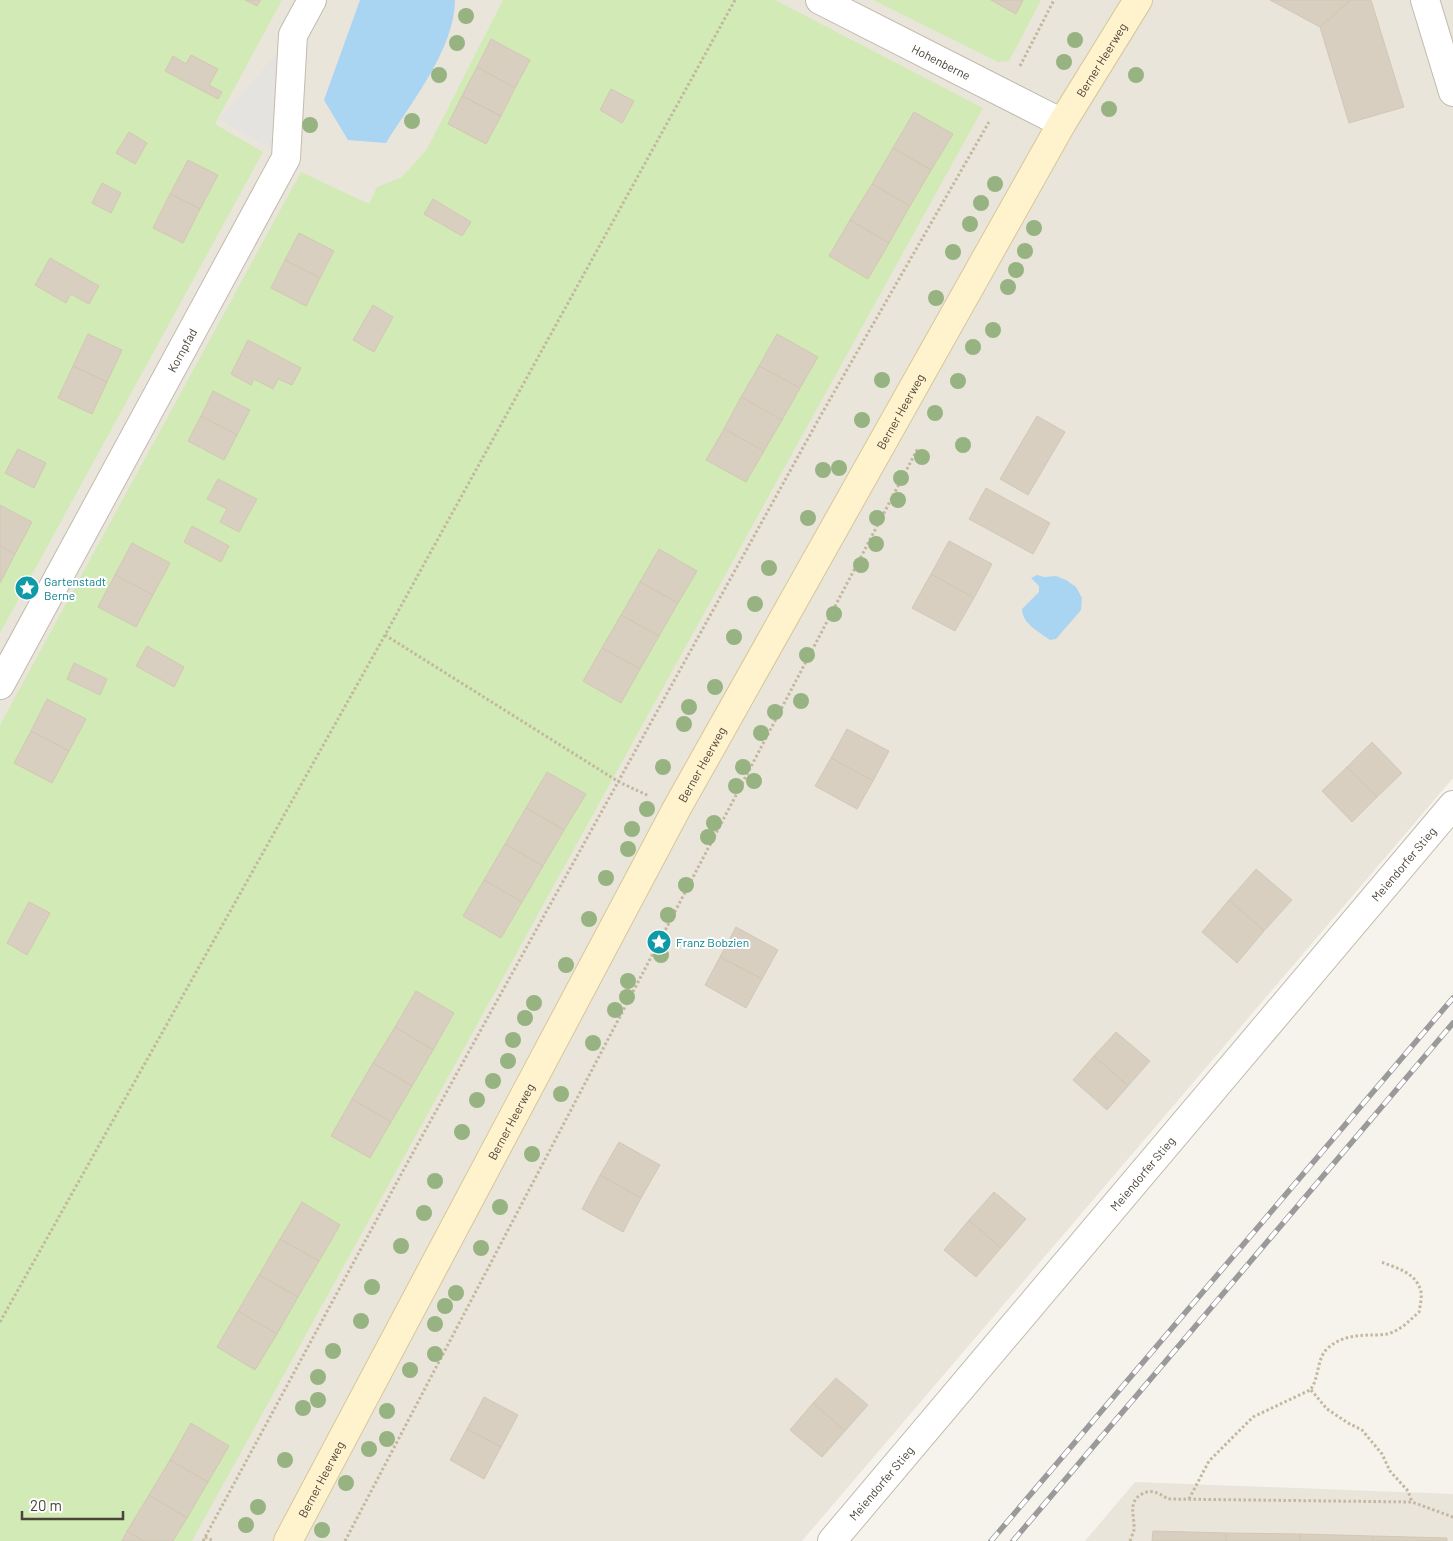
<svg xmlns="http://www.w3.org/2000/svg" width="1453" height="1541" font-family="Barlow,sans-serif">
<rect width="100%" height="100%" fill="#f6f3ec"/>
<g fill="#eae5da">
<polygon points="0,0 1453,0 1453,778 802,1541 0,1541"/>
<polygon points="1135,1482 1453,1494 1453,1541 1085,1541"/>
</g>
<g fill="#d2eab5">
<polygon points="0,0 282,0 215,124 263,152 0,633"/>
<polygon points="503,0 775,0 983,108 192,1541 0,1541 0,725 301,172 369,204 377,187 402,177 427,149"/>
<polygon points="873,0 1041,0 1009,61 998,62"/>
</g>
<polygon fill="#e5e3e0" points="293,35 286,158 219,119"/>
<g fill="#a9d4f2">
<path d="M360 0H455C455 48 411 103 386 143L348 140 324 100Z"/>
<path d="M1037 575 1044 577 1056 576 1066 580 1076 587 1082 598 1081 610 1056 639 1050 640C1040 632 1022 624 1022 609L1039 592V586L1031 578Z"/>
</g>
<g fill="#d8cfc1" stroke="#d3c7b4">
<polygon points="245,0 261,0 257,6"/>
<polygon points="991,0 1023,0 1016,14"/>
<polygon points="1270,0 1351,0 1320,27"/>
<polygon points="1351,0 1371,0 1404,107 1349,123 1320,27"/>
<polygon points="491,39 530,60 515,88 477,67"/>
<polygon points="191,55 218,69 209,85 222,92 218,99 165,71 173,56 186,64"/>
<polygon points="477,67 515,88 501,116 462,96"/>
<polygon points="611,89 634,101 622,123 600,110"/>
<polygon points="462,96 501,116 486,144 448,124"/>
<polygon points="914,112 953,134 931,170 893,148"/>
<polygon points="129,132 147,143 135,164 116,153"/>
<polygon points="893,148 931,170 910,206 872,184"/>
<polygon points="188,160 218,175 200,209 170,194"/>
<polygon points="102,183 121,193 111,213 92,203"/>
<polygon points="872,184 910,206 889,243 850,220"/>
<polygon points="170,194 200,209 183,243 153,228"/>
<polygon points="433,199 471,222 462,236 424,214"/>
<polygon points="850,220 889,243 868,279 829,256"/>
<polygon points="299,233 334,251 320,278 285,260"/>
<polygon points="50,258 99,286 89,304 71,294 66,303 35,285"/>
<polygon points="285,260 320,278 306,306 271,288"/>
<polygon points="373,305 393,317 374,352 353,340"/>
<polygon points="88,334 122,350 107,382 73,366"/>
<polygon points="777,334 818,357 800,388 759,366"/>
<polygon points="248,340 301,368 292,385 278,379 273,389 254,379 251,385 231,374"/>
<polygon points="73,366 107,382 92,414 58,398"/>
<polygon points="759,366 800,388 782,420 741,397"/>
<polygon points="213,391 250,410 237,435 201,416"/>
<polygon points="741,397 782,420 764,451 724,429"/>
<polygon points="201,416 237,435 224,460 188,441"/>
<polygon points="1037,416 1065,432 1028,495 1000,479"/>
<polygon points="724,429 764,451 746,482 706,460"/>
<polygon points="18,449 46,463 34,488 5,473"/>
<polygon points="218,479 257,499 239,532 220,522 227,509 207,499"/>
<polygon points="986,488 1050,523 1033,554 969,519"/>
<polygon points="0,505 32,522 15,554 0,546"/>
<polygon points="192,526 229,546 221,562 184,542"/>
<polygon points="949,541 992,564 974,598 931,574"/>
<polygon points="132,543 170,563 153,595 115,575"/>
<polygon points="0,546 15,554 0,583"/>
<polygon points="659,549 697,571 678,603 640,582"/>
<polygon points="931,574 974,598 955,631 912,608"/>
<polygon points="115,575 153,595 136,627 98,607"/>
<polygon points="640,582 678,603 659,636 621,615"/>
<polygon points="621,615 659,636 640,669 602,648"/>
<polygon points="147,646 184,667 174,687 136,666"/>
<polygon points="602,648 640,669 621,703 583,681"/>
<polygon points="74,663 107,679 100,695 67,679"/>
<polygon points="47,699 86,719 69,751 31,731"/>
<polygon points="847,729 889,751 873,781 831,758"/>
<polygon points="31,731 69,751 52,783 14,763"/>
<polygon points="1372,742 1402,773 1377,797 1347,767"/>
<polygon points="831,758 873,781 857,809 815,786"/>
<polygon points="1347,767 1377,797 1352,822 1322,791"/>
<polygon points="547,772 586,794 564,830 526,808"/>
<polygon points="526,808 564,830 543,866 505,844"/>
<polygon points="505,844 543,866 522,902 484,880"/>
<polygon points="1256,869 1292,900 1264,931 1229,900"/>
<polygon points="484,880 522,902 501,938 463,916"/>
<polygon points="1229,900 1264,931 1237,963 1202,932"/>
<polygon points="29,902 50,913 27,955 7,943"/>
<polygon points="736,927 778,950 762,979 720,957"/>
<polygon points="720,957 762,979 746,1008 705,985"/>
<polygon points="416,991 454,1013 433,1050 395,1027"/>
<polygon points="395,1027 433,1050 412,1086 373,1063"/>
<polygon points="1116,1032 1150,1061 1128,1086 1094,1056"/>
<polygon points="1094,1056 1128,1086 1107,1110 1073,1080"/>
<polygon points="373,1063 412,1086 391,1122 352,1099"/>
<polygon points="352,1099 391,1122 370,1158 331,1136"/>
<polygon points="619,1142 660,1165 641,1198 600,1175"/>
<polygon points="600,1175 641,1198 623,1232 582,1209"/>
<polygon points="994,1192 1026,1219 1001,1248 969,1220"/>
<polygon points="302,1202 340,1225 319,1261 280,1239"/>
<polygon points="969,1220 1001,1248 976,1277 944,1250"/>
<polygon points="280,1239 319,1261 298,1297 259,1275"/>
<polygon points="259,1275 298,1297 277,1334 238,1311"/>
<polygon points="238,1311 277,1334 255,1370 217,1347"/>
<polygon points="836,1378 868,1405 845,1431 813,1403"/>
<polygon points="484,1397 518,1415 501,1447 467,1429"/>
<polygon points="813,1403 845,1431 822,1457 790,1430"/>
<polygon points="191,1423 229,1446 208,1482 170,1460"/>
<polygon points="467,1429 501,1447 484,1479 450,1460"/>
<polygon points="170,1460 208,1482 187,1518 149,1495"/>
<polygon points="149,1495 187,1518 173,1541 144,1541 127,1531"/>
<polygon points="127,1531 144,1541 122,1541"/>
<polygon points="1153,1531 1226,1533 1226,1541 1152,1541"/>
<polygon points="1226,1533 1300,1534 1300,1541 1226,1541"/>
<polygon points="1300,1534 1373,1536 1373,1541 1300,1541"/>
<polygon points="1373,1536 1447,1538 1447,1541 1373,1541"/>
</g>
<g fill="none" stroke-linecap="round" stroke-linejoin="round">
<defs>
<g id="minor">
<path id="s1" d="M820 0 1062 123"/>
<polyline points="1425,0 1453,92"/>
<path id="s2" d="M0 685 286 158 293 35 312 0"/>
<path id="s3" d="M832 1541 1453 805"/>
</g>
<g id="secondary">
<path id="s4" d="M288 1541 677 808 1062 123 1138 0"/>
</g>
</defs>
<use href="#minor" stroke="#c2bbae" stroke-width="30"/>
<use href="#secondary" stroke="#d6c79b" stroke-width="30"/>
<g stroke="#c4b79f" stroke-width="3" stroke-dasharray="2.5 2.5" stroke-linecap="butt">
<polyline points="1020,66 1054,0"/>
<polyline points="385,635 619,782 649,796"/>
<polyline points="0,1322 385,635 735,0"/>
<polyline points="1311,1390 1327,1409 1348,1423 1362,1430 1382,1454 1390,1471 1408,1491 1412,1502"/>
<path d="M1189 1499 1209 1461 1253 1417 1310 1390C1320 1378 1316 1358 1328 1348 1340 1337 1356 1335 1372 1335 1376 1335 1382 1335 1387 1334 1400 1331 1409 1321 1419 1312 1420 1307 1422 1298 1421 1292 1417 1273 1397 1268 1381 1262"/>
<polyline points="205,1537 214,1541"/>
<polyline points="203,1541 410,1158 821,415 989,122"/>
<polyline points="345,1541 918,448"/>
<path d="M1130 1541C1131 1538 1133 1533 1134 1530 1135 1516 1127 1502 1142 1494 1152 1488 1160 1494 1168 1499L1412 1502 1453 1517"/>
</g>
<use href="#minor" stroke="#fff" stroke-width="28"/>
<use href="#secondary" stroke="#fff3cd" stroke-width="28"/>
<defs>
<g id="rail">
<polyline points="991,1541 1453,998"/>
<polyline points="1013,1541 1453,1023"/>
</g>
</defs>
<use href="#rail" stroke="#9a9a9a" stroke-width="5.5"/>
<use href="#rail" stroke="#fff" stroke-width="4" stroke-dasharray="11" stroke-linecap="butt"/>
</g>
<g fill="#97b381">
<circle cx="466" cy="16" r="8"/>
<circle cx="1075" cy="40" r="8"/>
<circle cx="457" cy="43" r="8"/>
<circle cx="1064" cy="62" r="8"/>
<circle cx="439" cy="75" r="8"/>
<circle cx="1136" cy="75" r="8"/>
<circle cx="1109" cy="109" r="8"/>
<circle cx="412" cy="121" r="8"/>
<circle cx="310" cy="125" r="8"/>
<circle cx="995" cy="184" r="8"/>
<circle cx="981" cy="203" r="8"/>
<circle cx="970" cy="224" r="8"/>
<circle cx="1034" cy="228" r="8"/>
<circle cx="1025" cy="251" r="8"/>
<circle cx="953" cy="252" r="8"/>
<circle cx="1016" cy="270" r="8"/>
<circle cx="1008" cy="287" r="8"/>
<circle cx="936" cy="298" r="8"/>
<circle cx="993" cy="330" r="8"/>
<circle cx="973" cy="347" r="8"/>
<circle cx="882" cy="380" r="8"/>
<circle cx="958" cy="381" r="8"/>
<circle cx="935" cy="413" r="8"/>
<circle cx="862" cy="420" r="8"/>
<circle cx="963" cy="445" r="8"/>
<circle cx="922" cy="457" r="8"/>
<circle cx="839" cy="468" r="8"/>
<circle cx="823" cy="470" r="8"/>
<circle cx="901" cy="478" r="8"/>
<circle cx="898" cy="500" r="8"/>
<circle cx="808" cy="518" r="8"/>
<circle cx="877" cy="518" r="8"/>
<circle cx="876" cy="544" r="8"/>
<circle cx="861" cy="565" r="8"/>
<circle cx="769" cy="568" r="8"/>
<circle cx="755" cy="604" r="8"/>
<circle cx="834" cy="614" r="8"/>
<circle cx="734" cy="637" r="8"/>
<circle cx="807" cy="655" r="8"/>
<circle cx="715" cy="687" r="8"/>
<circle cx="801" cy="701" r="8"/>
<circle cx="689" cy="707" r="8"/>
<circle cx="775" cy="712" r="8"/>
<circle cx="684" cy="724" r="8"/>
<circle cx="761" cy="733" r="8"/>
<circle cx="663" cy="767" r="8"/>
<circle cx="743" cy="767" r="8"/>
<circle cx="754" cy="781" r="8"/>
<circle cx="736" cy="786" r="8"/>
<circle cx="647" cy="809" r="8"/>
<circle cx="714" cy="823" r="8"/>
<circle cx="632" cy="829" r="8"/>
<circle cx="708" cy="837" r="8"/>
<circle cx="628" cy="849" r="8"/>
<circle cx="606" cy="878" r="8"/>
<circle cx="686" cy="885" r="8"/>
<circle cx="668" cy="915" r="8"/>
<circle cx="589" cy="919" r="8"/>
<circle cx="661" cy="955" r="8"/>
<circle cx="566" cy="965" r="8"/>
<circle cx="628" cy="981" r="8"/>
<circle cx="627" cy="997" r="8"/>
<circle cx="534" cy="1003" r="8"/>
<circle cx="615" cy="1010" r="8"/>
<circle cx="525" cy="1018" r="8"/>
<circle cx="513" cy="1040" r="8"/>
<circle cx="593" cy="1043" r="8"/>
<circle cx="508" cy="1061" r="8"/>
<circle cx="493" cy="1081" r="8"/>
<circle cx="561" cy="1094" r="8"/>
<circle cx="477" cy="1100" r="8"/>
<circle cx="462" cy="1132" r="8"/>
<circle cx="532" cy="1154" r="8"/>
<circle cx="435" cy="1181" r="8"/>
<circle cx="500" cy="1207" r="8"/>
<circle cx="424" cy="1213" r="8"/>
<circle cx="401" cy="1246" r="8"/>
<circle cx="481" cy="1248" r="8"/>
<circle cx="372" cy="1287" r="8"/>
<circle cx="456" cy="1293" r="8"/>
<circle cx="445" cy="1306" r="8"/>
<circle cx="361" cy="1321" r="8"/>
<circle cx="435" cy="1324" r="8"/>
<circle cx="333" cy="1351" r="8"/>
<circle cx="435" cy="1354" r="8"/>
<circle cx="410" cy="1370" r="8"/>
<circle cx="318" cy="1377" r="8"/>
<circle cx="318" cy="1400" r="8"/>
<circle cx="303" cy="1408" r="8"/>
<circle cx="387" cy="1411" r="8"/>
<circle cx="387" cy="1439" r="8"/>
<circle cx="369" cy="1449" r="8"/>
<circle cx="285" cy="1460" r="8"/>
<circle cx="346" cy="1483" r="8"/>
<circle cx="258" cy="1507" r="8"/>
<circle cx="246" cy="1525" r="8"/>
<circle cx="322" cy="1530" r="8"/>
</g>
<defs>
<symbol id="sight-disc" viewBox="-11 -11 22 22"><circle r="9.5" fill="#0f9aa8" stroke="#fff"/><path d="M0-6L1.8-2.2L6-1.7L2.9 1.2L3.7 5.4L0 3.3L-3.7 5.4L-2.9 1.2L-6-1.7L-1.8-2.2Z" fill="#fff"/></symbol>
</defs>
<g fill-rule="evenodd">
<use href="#sight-disc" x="13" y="574" width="28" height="28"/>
<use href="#sight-disc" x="645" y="928" width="28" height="28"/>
</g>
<g text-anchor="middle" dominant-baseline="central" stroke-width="4" stroke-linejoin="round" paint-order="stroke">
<g font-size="12" fill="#4b4439" stroke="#fff">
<text stroke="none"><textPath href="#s4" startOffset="1690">Berner Heerweg</textPath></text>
<text stroke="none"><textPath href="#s1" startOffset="136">Hohenberne</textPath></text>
<text stroke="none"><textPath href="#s2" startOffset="381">Kornpfad</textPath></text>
<text stroke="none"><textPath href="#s4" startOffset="1285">Berner Heerweg</textPath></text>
<text stroke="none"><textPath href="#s4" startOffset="880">Berner Heerweg</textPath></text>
<text stroke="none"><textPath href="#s3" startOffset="886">Meiendorfer Stieg</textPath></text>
<text stroke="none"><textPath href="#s4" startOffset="475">Berner Heerweg</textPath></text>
<text stroke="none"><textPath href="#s3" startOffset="481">Meiendorfer Stieg</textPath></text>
<text stroke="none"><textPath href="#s4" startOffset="70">Berner Heerweg</textPath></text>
<text stroke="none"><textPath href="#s3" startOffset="76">Meiendorfer Stieg</textPath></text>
</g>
<g font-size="12" fill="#0d838f" stroke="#fff" text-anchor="start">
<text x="44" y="581">Gartenstadt<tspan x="44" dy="14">Berne</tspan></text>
<text x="676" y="942">Franz Bobzien</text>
</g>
</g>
<path d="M22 1511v8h101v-8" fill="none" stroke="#4b4439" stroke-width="2.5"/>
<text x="30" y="1511" font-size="15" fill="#4b4439" stroke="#ffffff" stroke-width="4" paint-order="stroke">20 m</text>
</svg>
